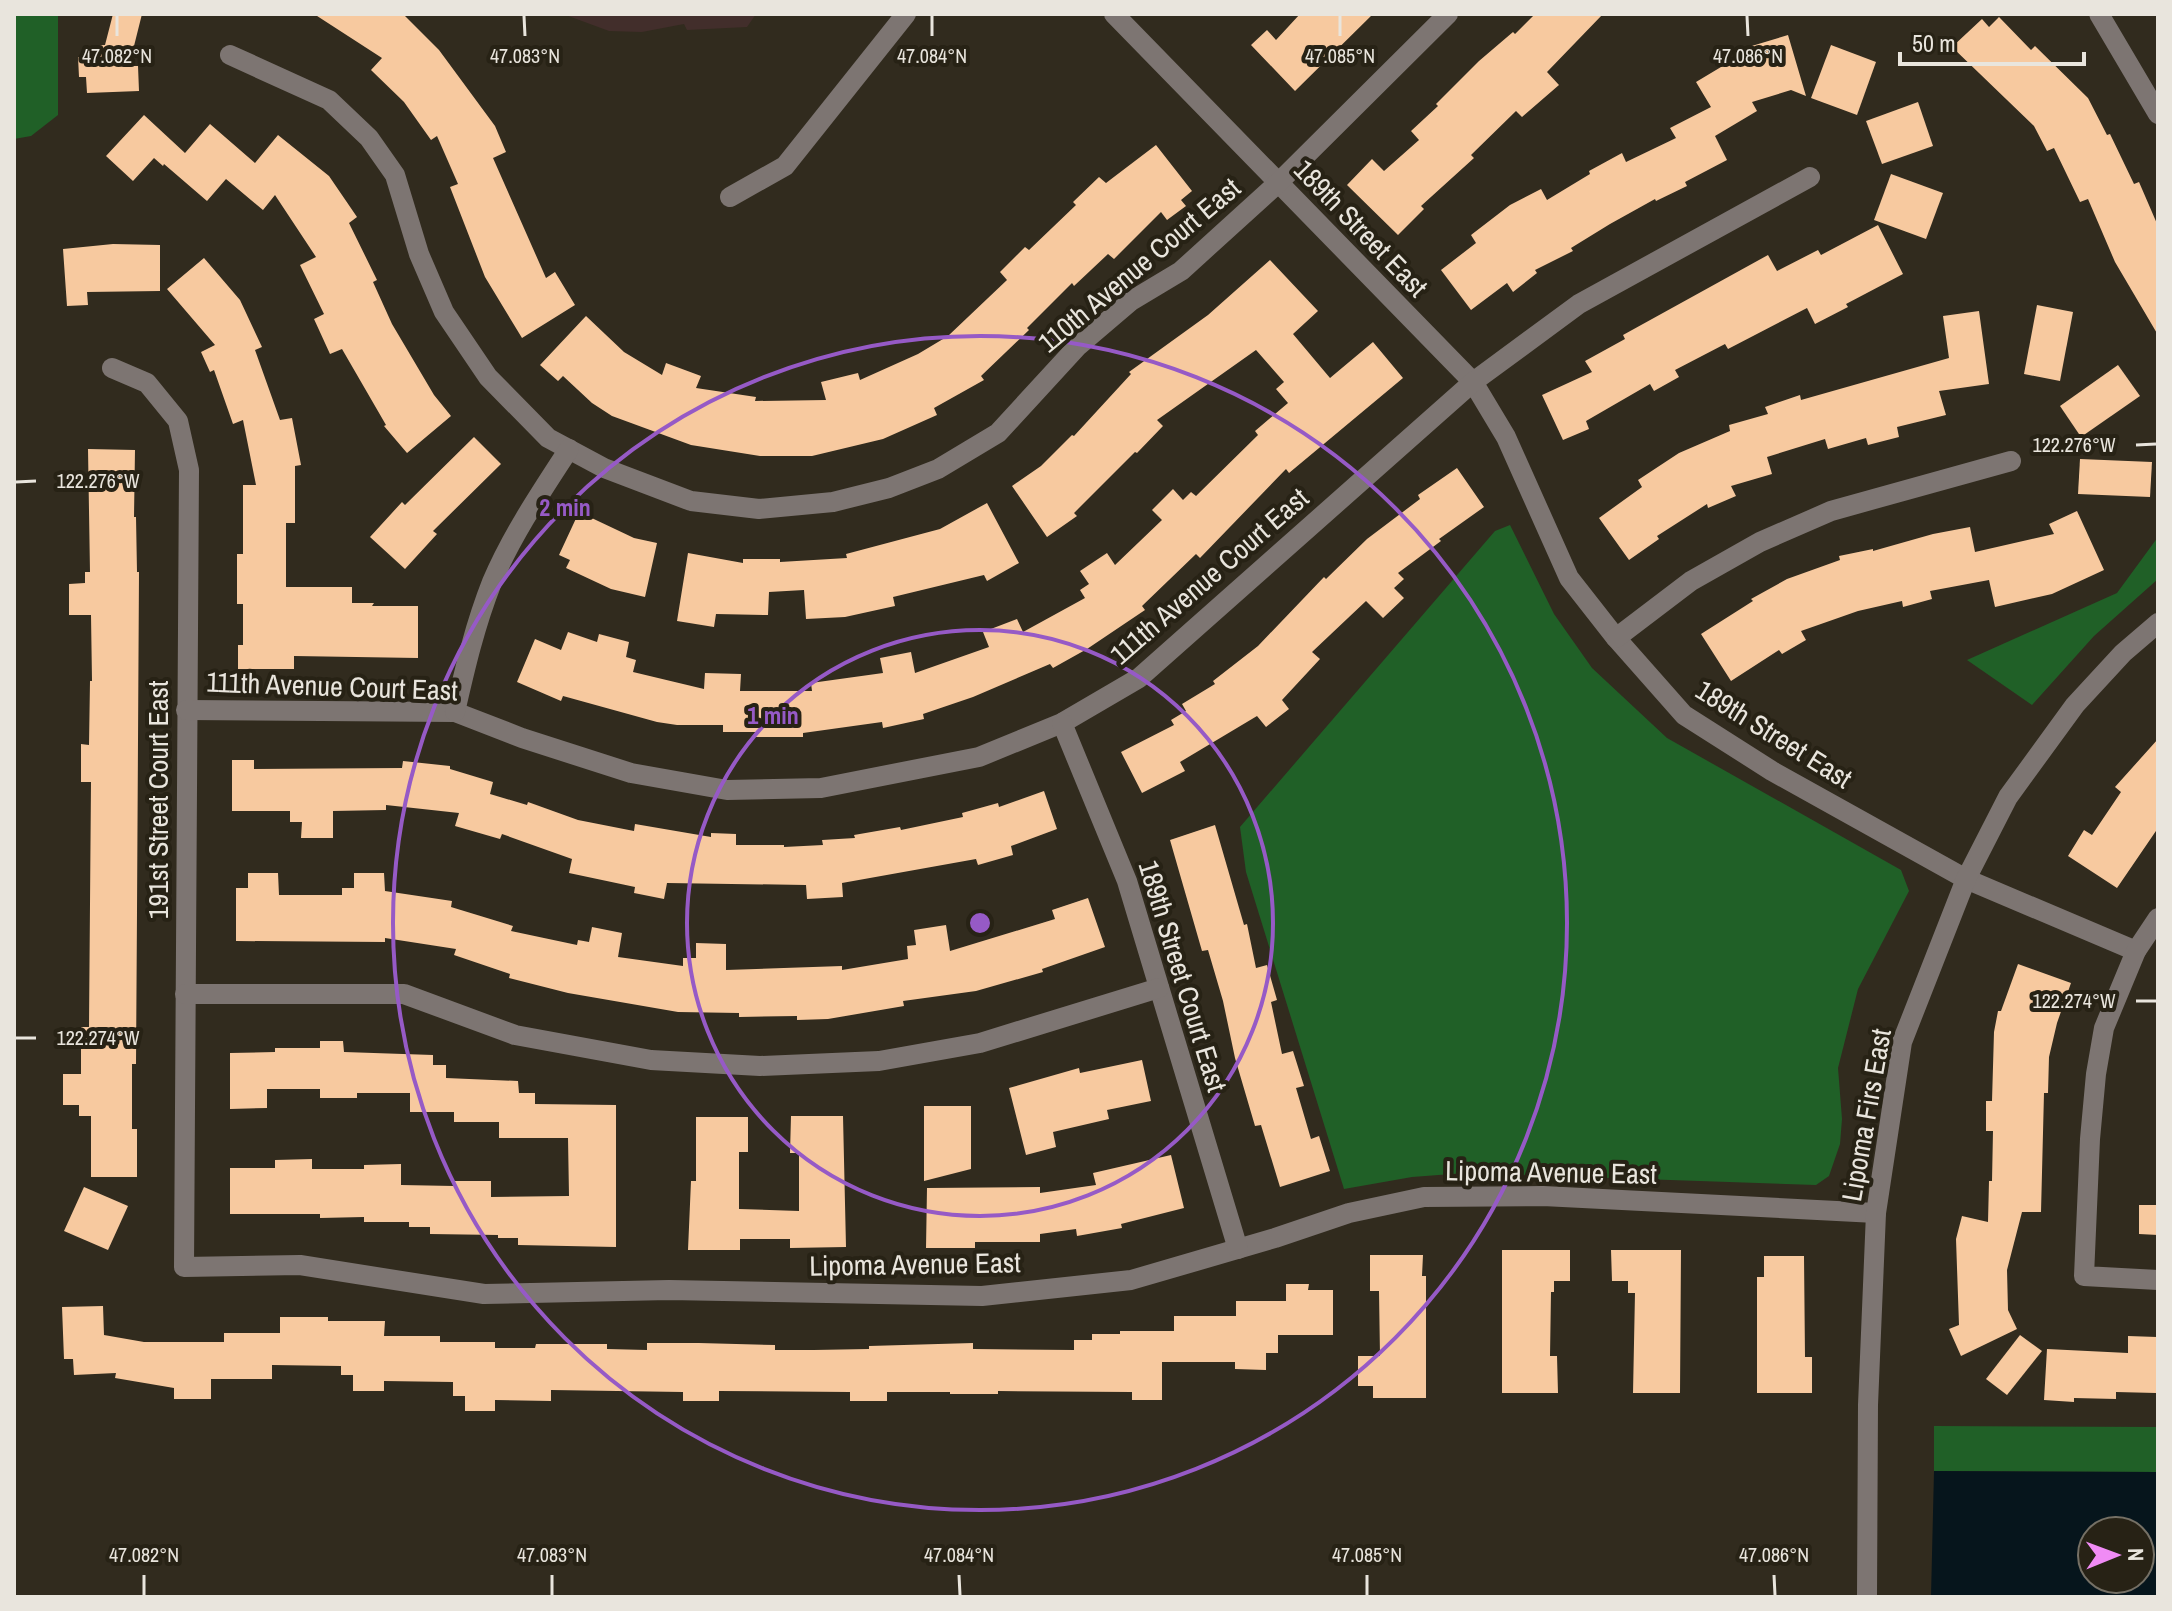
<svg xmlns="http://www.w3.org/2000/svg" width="2172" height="1611" font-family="'Archivo Narrow',sans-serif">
<rect width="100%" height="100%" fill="#312b1e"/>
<polygon fill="#422e2b" points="563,14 756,14 747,27 687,30 684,24 642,32 609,31"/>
<g fill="#206027">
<polygon points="14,14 58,14 58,115 31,136 14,139"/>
<polygon points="1510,525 1554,614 1592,668 1667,738 1901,870 1909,891 1858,989 1838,1068 1842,1119 1840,1144 1829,1176 1816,1185 1465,1173 1412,1177 1344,1189 1246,872 1240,827 1495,531"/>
<polygon points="2158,537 2158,579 2094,636 2032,705 1967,660 2117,593"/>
<polygon points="1934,1426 2158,1427 2158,1472 1934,1471"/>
</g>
<path fill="#06151c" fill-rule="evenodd" d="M1934 1471 2158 1472V1597H1931ZM2092 1531H2140V1579H2092Z"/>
<g fill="#f7c99f">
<polygon points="113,14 142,14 129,66 138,66 139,91 87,93 86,77 79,77 78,57 86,57 85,46 105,45"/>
<polygon points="314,14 403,14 439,50 495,126 506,152 493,158 546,278 555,272 575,305 522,338 485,277 450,187 458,184 437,136 431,140 404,102 371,70 382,58"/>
<polygon points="1300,14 1373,14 1295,91 1251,45 1267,30 1276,40"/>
<polygon points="1535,14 1603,14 1547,72 1559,85 1522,117 1516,111 1471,155 1474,158 1421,206 1424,209 1398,235 1347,185 1372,159 1384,171 1419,140 1411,131 1438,106 1436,104 1479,61 1513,32 1515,34"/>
<polygon points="1999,17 2031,50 2035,46 2088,98 2107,135 2110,134 2134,184 2139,182 2158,226 2158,335 2115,262 2088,199 2080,202 2054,148 2047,151 2034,126 1952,47 1982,19 1989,27"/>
<polygon points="1788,35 1806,96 1791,90 1752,102 1757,111 1715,136 1727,160 1685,182 1687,186 1656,201 1655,199 1610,224 1571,248 1573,251 1535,270 1537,273 1513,292 1507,283 1471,310 1441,270 1476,243 1471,235 1510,205 1541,189 1547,200 1590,174 1589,171 1622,153 1626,162 1676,138 1670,128 1711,107 1696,82 1746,52 1745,48"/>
<polygon points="1831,45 1876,62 1857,115 1811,98"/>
<polygon points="1918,102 1933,146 1882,164 1866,121"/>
<polygon points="144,115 185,153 210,124 255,163 278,135 329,176 357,217 349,223 377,280 373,282 392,324 434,395 451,416 407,453 384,426 386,425 342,349 330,354 314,319 324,314 300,265 316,257 275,195 263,210 226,179 207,201 164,164 163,166 154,158 133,181 106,156"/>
<polygon points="1156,145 1192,191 1181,200 1186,206 1167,220 1161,212 1114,259 1108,254 1074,286 1072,283 1027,328 1029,330 981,376 984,380 934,408 937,415 883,439 812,456 760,456 691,445 612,416 592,403 563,376 558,381 540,365 586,316 624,352 662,375 666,363 701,376 696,388 756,397 755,401 826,400 821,382 858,373 860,380 918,354 948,336 1007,280 1000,272 1025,247 1029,250 1076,205 1073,202 1099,177 1106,183"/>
<polygon points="1891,174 1943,193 1926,239 1874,220"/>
<polygon points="1878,225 1903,274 1846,304 1848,307 1815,324 1807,308 1728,349 1725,344 1675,370 1679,377 1654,391 1650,384 1586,421 1589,429 1563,440 1542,395 1592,372 1585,361 1625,339 1623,335 1768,255 1777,271 1818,250 1821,255"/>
<polygon points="113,244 160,245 160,291 87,292 88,305 67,306 63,249"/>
<polygon points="204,258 240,300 262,347 255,350 280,420 292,418 301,465 295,466 295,523 286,523 286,587 352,587 352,603 374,603 372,606 418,606 418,658 294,656 294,669 238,669 238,645 243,645 243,604 237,604 237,554 243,554 243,485 256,485 243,420 233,424 214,370 210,372 201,352 215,345 167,289"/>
<polygon points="1270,260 1318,311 1293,334 1330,378 1373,342 1403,378 1289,473 1286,469 1200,558 1196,554 1142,606 1145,610 1087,649 1053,668 1050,664 973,697 923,714 924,719 883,728 882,722 803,733 803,737 756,737 756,732 723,732 723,725 677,725 657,722 563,696 561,701 517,682 535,639 561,650 568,632 597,642 599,634 629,642 626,657 636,660 633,672 704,689 705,673 741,674 740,691 812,691 811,683 883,673 880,658 911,652 915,673 989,647 983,632 1017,619 1023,632 1085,598 1080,590 1089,584 1080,571 1107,553 1115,565 1162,520 1152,510 1173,489 1183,500 1191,492 1196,496 1258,435 1255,431 1288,403 1276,389 1284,382 1256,350 1157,420 1163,426 1137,453 1135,452 1074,513 1077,516 1047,537 1012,486 1041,466 1072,435 1074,436 1131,374 1129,372 1208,315"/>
<polygon points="2037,305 2073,312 2060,381 2024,374"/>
<polygon points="1979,311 1989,384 1939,391 1946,415 1897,427 1899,437 1868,445 1866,438 1828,449 1825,439 1767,457 1772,474 1731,486 1736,496 1708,508 1707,504 1657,536 1659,539 1629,560 1599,518 1642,487 1638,480 1679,453 1730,431 1729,425 1768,414 1765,407 1800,395 1801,400 1949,358 1943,316"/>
<polygon points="2118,365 2140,396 2081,437 2060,406"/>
<polygon points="474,437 501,464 433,531 437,534 405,569 370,537 402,502 405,505"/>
<polygon points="88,449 135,450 134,517 136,517 137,572 139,572 137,912 136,1064 132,1064 132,1129 137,1129 137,1177 91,1177 91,1116 79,1116 79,1105 63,1105 63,1074 81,1074 81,1027 89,1027 91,782 81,782 81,744 89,745 90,681 92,681 91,615 69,615 69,584 85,583 85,572 90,572"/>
<polygon points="2080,459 2152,462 2150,497 2078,494"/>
<polygon points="1457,468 1484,507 1439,539 1441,541 1398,573 1404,579 1394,588 1404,598 1383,618 1366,601 1312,652 1320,659 1282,700 1289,709 1266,727 1257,716 1180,762 1185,771 1142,793 1121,752 1174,725 1171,720 1186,711 1182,704 1215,684 1213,681 1258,646 1324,577 1326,579 1367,539 1420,499 1418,495"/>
<polygon points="987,503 1019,563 987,581 984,575 893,597 895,606 845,617 806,619 804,590 769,592 768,615 716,614 714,627 677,621 688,553 743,563 743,559 780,559 780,562 847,558 846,554 940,529"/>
<polygon points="2077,511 2104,570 2052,594 1995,607 1989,580 1930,591 1932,599 1903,607 1902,601 1858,611 1801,631 1806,640 1782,654 1779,650 1731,681 1701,634 1753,601 1751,599 1787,579 1840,560 1839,556 1873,549 1873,551 1933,534 1970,527 1975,552 2054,534 2049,524"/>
<polygon points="579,512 634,538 657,543 645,597 611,589 566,568 570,560 559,555"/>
<polygon points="2158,739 2158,828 2117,888 2068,856 2084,830 2092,835 2121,792 2115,787"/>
<polygon points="232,760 254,760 254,769 402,768 403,761 450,766 450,769 493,782 490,794 527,805 528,802 578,820 634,831 635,824 711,837 711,833 736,834 736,845 784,845 784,847 823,845 822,840 855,838 854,835 900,827 901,830 963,817 962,813 998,803 999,807 1044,791 1057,829 1011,846 1013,855 978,865 976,859 842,883 843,897 807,899 806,885 667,883 664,899 634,893 635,887 569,873 572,859 502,834 500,839 455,826 459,813 386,805 386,810 333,811 333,838 301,838 302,822 290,822 290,811 232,811"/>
<polygon points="1215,825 1244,925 1247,924 1256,968 1267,965 1277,1000 1271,1002 1282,1054 1293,1051 1304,1086 1296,1088 1311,1139 1319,1136 1330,1171 1280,1187 1261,1125 1255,1126 1235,1058 1223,1001 1208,950 1202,951 1170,840"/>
<polygon points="248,873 278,873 279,895 342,895 342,888 354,888 354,873 384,873 385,891 452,901 451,907 513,926 511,931 577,945 578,940 589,942 592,927 622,933 618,957 683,966 683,958 696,958 696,943 726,944 726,970 842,966 842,970 908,959 907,946 916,945 914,930 946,925 950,951 1055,919 1052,910 1088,898 1105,947 1042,969 1043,972 976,991 903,1001 904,1006 828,1019 797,1020 797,1016 739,1017 739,1013 678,1012 568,993 509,978 510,974 454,955 456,949 385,938 385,942 236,941 236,888 248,888"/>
<polygon points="2018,964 2071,983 2057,1023 2049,1057 2048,1093 2044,1093 2041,1212 2022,1212 2007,1270 2008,1310 2017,1329 1961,1356 1949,1329 1959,1325 1956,1239 1962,1216 1988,1222 1989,1181 1992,1181 1993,1131 1986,1131 1986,1101 1992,1101 1994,1032 1998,1011 2001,1011"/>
<polygon points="320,1041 343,1041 344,1052 433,1055 433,1065 446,1065 446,1078 518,1081 519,1093 535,1093 535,1104 616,1105 616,1247 518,1245 518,1238 498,1238 498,1235 430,1234 430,1227 409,1227 409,1222 364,1222 364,1217 320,1218 320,1214 230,1214 230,1168 275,1168 275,1160 312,1159 312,1169 364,1169 364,1165 401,1164 401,1185 454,1186 454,1181 491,1181 491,1197 569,1196 568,1138 499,1138 499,1122 454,1122 454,1112 410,1112 410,1093 357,1093 357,1098 320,1098 320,1089 267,1089 267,1108 230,1109 230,1053 275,1052 275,1048 320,1048"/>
<polygon points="1142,1060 1151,1101 1107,1110 1109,1119 1053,1132 1056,1147 1026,1155 1009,1088 1079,1068 1080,1073"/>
<polygon points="924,1106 971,1106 971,1169 924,1181"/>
<polygon points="791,1116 843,1116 846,1247 790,1248 790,1239 740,1239 740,1250 688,1250 691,1181 696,1181 696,1117 748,1117 748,1152 739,1152 739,1209 799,1211 799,1153 790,1153"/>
<polygon points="1171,1155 1184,1208 1121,1224 1122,1228 1077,1236 1076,1229 1040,1234 1040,1242 975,1242 975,1248 926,1248 927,1188 1040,1187 1040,1193 1096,1185 1093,1173"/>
<polygon points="84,1187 128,1206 108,1250 64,1231"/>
<polygon points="2139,1205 2158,1205 2158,1235 2139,1234"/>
<polygon points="1502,1250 1570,1250 1570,1281 1554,1281 1554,1292 1551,1292 1550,1356 1557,1356 1558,1393 1502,1393"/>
<polygon points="1611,1250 1681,1250 1680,1393 1633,1393 1635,1293 1628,1293 1628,1281 1612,1281"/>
<polygon points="1370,1255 1423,1255 1422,1276 1426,1276 1426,1398 1373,1398 1373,1386 1358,1386 1358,1356 1380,1356 1379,1291 1370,1291"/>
<polygon points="1764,1256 1804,1256 1805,1357 1812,1357 1812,1393 1757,1393 1757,1277 1764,1277"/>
<polygon points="1286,1284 1309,1284 1308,1290 1333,1290 1333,1335 1278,1335 1278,1353 1266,1353 1266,1370 1235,1369 1235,1362 1162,1362 1162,1400 1132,1400 1132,1392 998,1391 998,1394 950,1394 950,1392 887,1392 887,1401 850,1401 850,1392 719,1391 719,1401 683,1401 683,1392 551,1390 551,1401 495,1400 495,1411 465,1411 465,1396 453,1396 453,1382 384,1381 384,1391 353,1391 353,1375 341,1375 341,1366 272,1365 272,1379 211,1379 211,1399 174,1399 174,1388 115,1378 116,1373 74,1375 73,1359 64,1359 62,1307 103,1306 104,1335 144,1342 224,1342 224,1333 280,1333 280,1317 328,1317 328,1321 385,1321 384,1336 440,1336 440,1342 495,1342 495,1348 535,1348 536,1344 607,1344 607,1349 647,1350 647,1343 699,1343 775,1345 775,1350 814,1350 869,1349 869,1346 973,1343 973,1349 1074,1350 1074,1340 1092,1340 1092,1334 1120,1334 1120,1331 1174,1331 1174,1316 1236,1316 1236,1301 1286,1301"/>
<polygon points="2020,1335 2042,1351 2007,1395 1986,1379"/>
<polygon points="2128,1336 2157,1337 2156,1393 2116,1392 2116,1399 2074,1398 2074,1402 2044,1400 2047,1349 2128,1353"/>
</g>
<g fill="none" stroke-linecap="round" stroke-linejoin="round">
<g stroke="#7d7572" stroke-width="20">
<polyline points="1114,14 1473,382 1506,437 1569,578 1616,638 1684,715 1772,771 1966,879 2136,951"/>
<polyline points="2099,14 2158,114"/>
<polyline points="230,55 329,100 369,138 395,175 419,254 444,312 488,377 548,438 604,468 691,501 759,509 833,502 889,488 938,469 998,433 1077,347 1131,301 1181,271 1278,183 1448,14"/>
<polyline points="730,197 785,166 906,14"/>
<polyline points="112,368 147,383 178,421 189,470 184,1267 300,1265 484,1294 669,1290 982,1296 1131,1280 1275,1238 1349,1213 1424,1197 1543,1196 1876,1213"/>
<polyline points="1616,638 1691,581 1760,542 1831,511 2011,461"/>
<polyline points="186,710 455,712 522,738 631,773 727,790 821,788 979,757 1062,723 1139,678 1473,382 1579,304 1810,177"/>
<path d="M455 712C465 668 475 625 492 582 512 535 541 492 569 449"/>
<polyline points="1062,723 1127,881 1238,1249"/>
<polyline points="2158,918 2136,951 2104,1028 2096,1074 2090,1139 2084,1276 2158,1280"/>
<polyline points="185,994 404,994 515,1035 651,1060 760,1066 879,1061 980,1043 1159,988"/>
<polyline points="1867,1597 1868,1405 1876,1213 1902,1042 1966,879 2008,797 2075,705 2123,653 2158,623"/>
</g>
</g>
<path fill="none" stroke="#e9e5dd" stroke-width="3" d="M117 16V36M524 16 525 36M932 16V36M1340 16V36M1747 16 1748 36M2136 445 2156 444M16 482 36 481M2136 1001H2156M16 1038H36M144 1575V1595M552 1575V1595M959 1575 960 1595M1367 1575V1595M1774 1575 1775 1595"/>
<g fill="none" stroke="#965ac6" stroke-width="4">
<circle cx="980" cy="923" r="293"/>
<circle cx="980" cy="923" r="587"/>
</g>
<g text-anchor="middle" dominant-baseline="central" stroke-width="8" stroke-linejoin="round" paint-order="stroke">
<g font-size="28" fill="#e9e5dd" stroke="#272215">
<text transform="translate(1361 228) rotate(46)">189th Street East</text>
<text transform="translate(1139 265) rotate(-40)">110th Avenue Court East</text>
<text transform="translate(1209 576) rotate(-41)">111th Avenue Court East</text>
<text transform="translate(332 686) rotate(2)">111th Avenue Court East</text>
<text transform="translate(1774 734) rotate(32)">189th Street East</text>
<text transform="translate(158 800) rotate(-90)">191st Street Court East</text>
<text transform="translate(1183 976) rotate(73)">189th Street Court East</text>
<text transform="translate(1866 1115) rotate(-80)">Lipoma Firs East</text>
<text transform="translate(1551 1172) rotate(1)">Lipoma Avenue East</text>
<text transform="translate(915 1264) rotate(-1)">Lipoma Avenue East</text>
</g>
</g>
<g font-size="20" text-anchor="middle" fill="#e9e5dd" stroke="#272215" stroke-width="8" stroke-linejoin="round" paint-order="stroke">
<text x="117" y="63">47.082°N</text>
<text x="525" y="63">47.083°N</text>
<text x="932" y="63">47.084°N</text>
<text x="1340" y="63">47.085°N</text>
<text x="1748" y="63">47.086°N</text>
<text x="2074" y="452">122.276°W</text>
<text x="98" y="488">122.276°W</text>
<text x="2074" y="1008">122.274°W</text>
<text x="98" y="1045">122.274°W</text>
<text x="144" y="1562">47.082°N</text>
<text x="552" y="1562">47.083°N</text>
<text x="959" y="1562">47.084°N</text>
<text x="1367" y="1562">47.085°N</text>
<text x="1774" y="1562">47.086°N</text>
</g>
<circle cx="980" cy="923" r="12" fill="#965ac6" stroke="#272215" stroke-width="4"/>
<g font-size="24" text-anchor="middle" font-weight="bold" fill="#965ac6" stroke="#272215" stroke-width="8" stroke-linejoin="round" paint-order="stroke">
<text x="565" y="516">2 min</text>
<text x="773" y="724">1 min</text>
</g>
<rect width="2172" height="1611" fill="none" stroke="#e9e5dd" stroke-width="32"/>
<g transform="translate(2116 1555) rotate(89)"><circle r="38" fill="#272215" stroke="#757065" stroke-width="2"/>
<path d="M0-6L14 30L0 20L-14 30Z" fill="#f08bf5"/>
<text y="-12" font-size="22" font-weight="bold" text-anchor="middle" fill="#e9e5dd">N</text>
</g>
<path d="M1900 52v12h184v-12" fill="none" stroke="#e9e5dd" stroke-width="4"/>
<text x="1912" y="52" font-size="24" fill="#e9e5dd" stroke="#272215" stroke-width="6" paint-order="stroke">50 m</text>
</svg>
